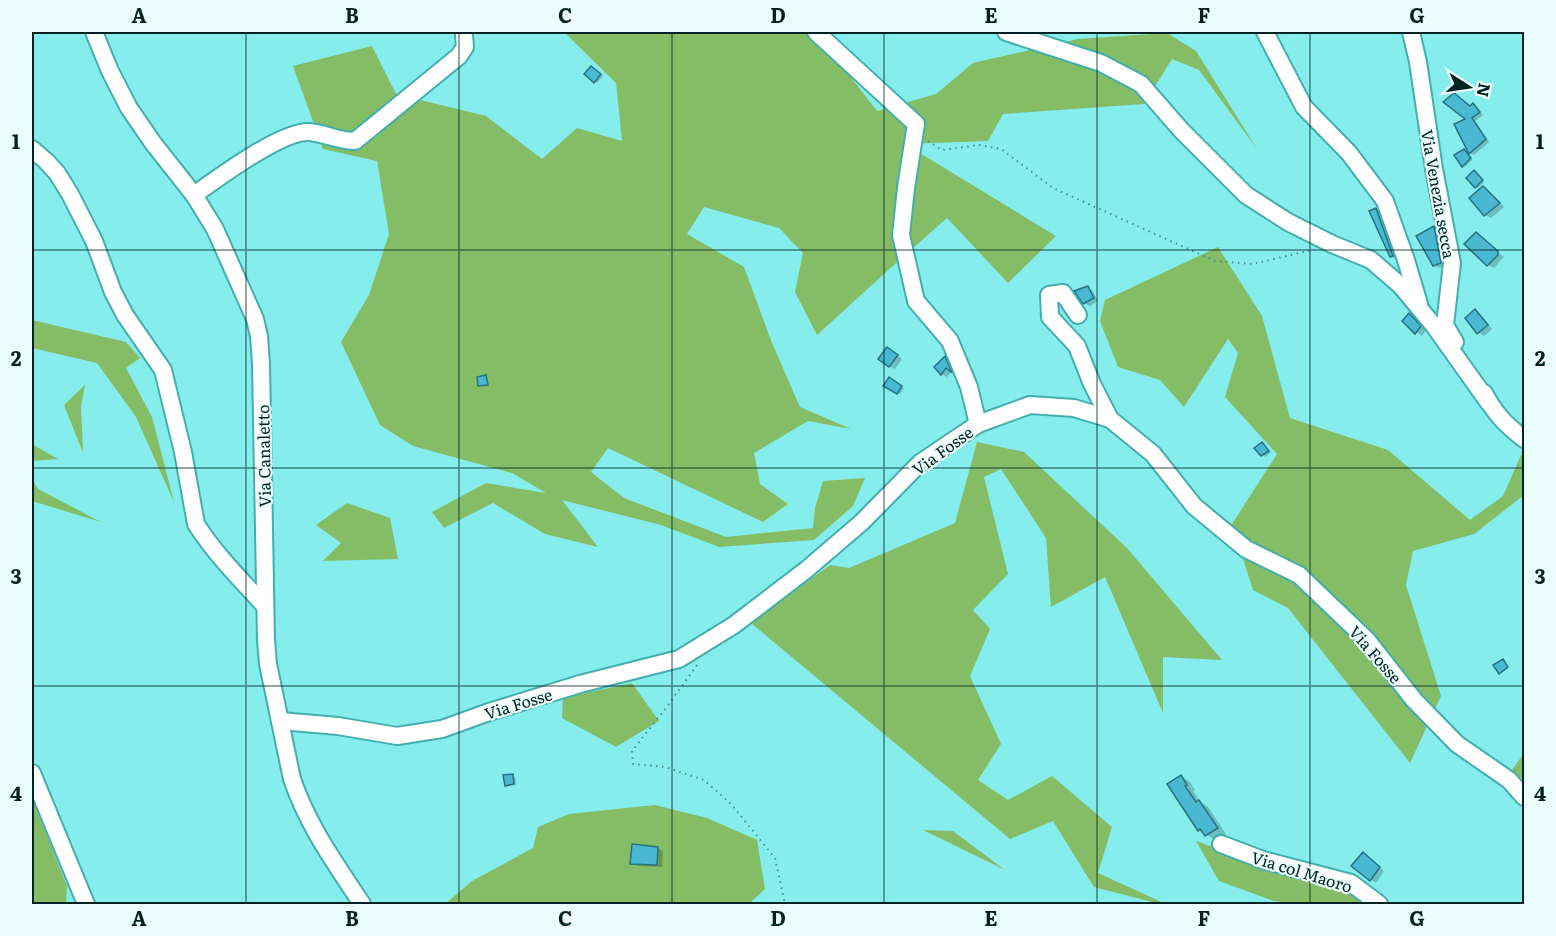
<svg xmlns="http://www.w3.org/2000/svg" width="1556" height="936" font-family="Literata,serif">
<rect width="100%" height="100%" fill="#85edec"/>
<g fill="#85bc66">
<polygon points="564,32 816,32 877,111 936,94 973,63 1078,39 1167,33 1196,51 1257,149 1199,70 1172,59 1144,104 1003,114 988,141 905,144 1056,236 1008,283 947,218 895,264 817,335 795,292 803,253 779,228 704,207 687,234 744,267 772,343 800,407 851,429 808,421 754,453 760,484 788,504 763,522 608,448 591,472 624,498 726,537 813,528 815,508 823,481 865,478 853,506 814,540 719,547 661,525 562,500 598,547 545,534 493,503 444,528 432,512 486,483 546,493 512,473 413,446 380,425 341,342 369,295 389,234 377,161 323,149 293,66 372,46 396,94 486,116 542,159 577,128 622,141 616,83"/>
<polygon points="1218,247 1262,316 1290,418 1388,450 1470,520 1503,496 1522,453 1524,454 1524,495 1474,534 1413,551 1406,585 1441,696 1410,763 1288,608 1253,590 1232,524 1277,454 1225,397 1238,353 1228,339 1184,407 1160,380 1118,367 1100,321 1105,300"/>
<polygon points="32,320 126,342 140,358 126,368 152,417 174,502 136,417 97,363 32,348"/>
<polygon points="85,385 81,406 83,453 64,405"/>
<polygon points="977,442 1024,452 1127,548 1222,660 1163,657 1163,713 1105,577 1051,607 1046,538 1001,469 984,477 1008,574 973,610 990,629 970,676 1001,744 978,780 1008,800 1052,776 1112,827 1098,873 1166,904 1160,904 1094,887 1053,821 1010,839 751,623 830,565 849,568 955,523"/>
<polygon points="32,444 58,459 32,461"/>
<polygon points="32,479 38,489 101,522 32,501"/>
<polygon points="347,503 390,518 398,559 323,561 341,543 316,525"/>
<polygon points="632,683 659,721 616,747 562,718 563,698"/>
<polygon points="1524,753 1524,781 1512,770"/>
<polygon points="32,798 67,886 66,904 32,904"/>
<polygon points="655,805 707,818 757,840 765,889 749,904 445,904 472,881 533,848 538,827 569,814"/>
<polygon points="923,830 953,831 1005,870"/>
<polygon points="1196,841 1260,864 1334,878 1378,904 1299,904 1274,901 1219,881"/>
</g>
<g fill="#0003">
<polygon points="594,69 603,76 597,83 595,82"/>
<polygon points="1473,105 1477,108 1483,115 1475,121 1489,142 1474,155 1470,153 1468,120 1471,108"/>
<polygon points="1467,152 1472,160 1465,167 1456,155"/>
<polygon points="1477,174 1484,182 1478,188 1476,187"/>
<polygon points="1484,188 1489,191 1504,207 1491,218 1485,215 1471,198"/>
<polygon points="1376,209 1380,212 1397,258 1396,259 1391,256"/>
<polygon points="1434,228 1439,231 1446,266 1440,268 1434,265"/>
<polygon points="1481,238 1504,257 1494,268 1488,265"/>
<polygon points="1088,287 1093,291 1098,301 1090,306 1084,303"/>
<polygon points="1475,311 1481,315 1492,329 1484,336 1478,332"/>
<polygon points="1410,314 1415,318 1426,330 1422,336 1404,321"/>
<polygon points="893,352 902,359 895,369 889,366"/>
<polygon points="945,358 950,361 956,374 952,371 947,377 942,374"/>
<polygon points="889,379 904,388 900,394 885,385"/>
<polygon points="1262,444 1271,452 1265,457 1256,448"/>
<polygon points="512,776 515,777 516,785 509,786 506,785"/>
<polygon points="1181,776 1190,782 1195,790 1193,791 1201,803 1208,807 1226,834 1215,840 1199,830"/>
<polygon points="657,848 663,851 662,867 638,866 632,863"/>
<polygon points="1363,854 1384,871 1376,883 1353,866"/>
</g>
<g fill="#4ab8d0" stroke="#267283" stroke-width="1.5">
<polygon points="591,66 601,74 594,83 584,74"/>
<polygon points="1454,93 1470,106 1473,103 1480,112 1472,118 1486,139 1469,154 1454,124 1465,119 1443,102"/>
<polygon points="1464,149 1471,158 1462,167 1454,155"/>
<polygon points="1474,170 1483,180 1475,188 1466,178"/>
<polygon points="1483,186 1500,203 1484,216 1469,198"/>
<polygon points="1376,208 1393,256 1390,257 1369,211"/>
<polygon points="1434,226 1441,263 1433,266 1416,236"/>
<polygon points="1476,232 1498,251 1498,255 1487,266 1464,244"/>
<polygon points="1088,286 1094,298 1083,304 1074,291"/>
<polygon points="1475,309 1488,325 1477,334 1465,318"/>
<polygon points="1409,313 1421,326 1415,334 1402,321"/>
<polygon points="887,347 898,355 889,367 878,359"/>
<polygon points="945,356 952,373 946,368 941,375 934,367"/>
<polygon points="486,375 488,385 478,386 477,377"/>
<polygon points="889,377 902,386 897,394 883,386"/>
<polygon points="1262,442 1269,451 1261,456 1254,448"/>
<polygon points="1503,659 1508,667 1499,674 1493,665"/>
<polygon points="513,774 514,784 505,786 503,775"/>
<polygon points="1181,775 1187,785 1185,786 1196,802 1199,800 1218,828 1205,836 1200,829 1198,831 1167,784"/>
<polygon points="632,844 658,847 657,865 630,864"/>
<polygon points="1363,852 1380,867 1370,881 1351,866"/>
</g>
<g fill="none" stroke-linecap="round" stroke-linejoin="round">
<defs>
<g id="minor">
<path d="M94 32 110 71 129 108 153 143 194 195 215 229 255 319 259 336 261 364 266 640 268 664 292 779C308 826 335 863 362 904"/>
<polyline points="816,32 916,124 906,188 901,235 916,301 950,341 969,387 978,424"/>
<polyline points="1006,32 1101,63 1141,84 1181,130 1246,195 1288,222 1332,244 1371,260 1401,286 1435,327 1489,403"/>
<polyline points="1265,32 1304,107 1349,153 1385,201 1406,260 1419,304"/>
<polyline points="1411,32 1418,62 1434,169 1452,263 1445,325 1455,342"/>
<path d="M32 149 46 161 57 173 70 194 94 241 113 292 125 315 163 370 183 452 196 524C215 554 241 580 265 606"/>
<path d="M194 195C218 178 281 131 309 132 324 133 339 141 355 141L459 56 465 47 464 35"/>
<polyline points="1078,315 1063,293 1049,295 1050,317 1077,346 1092,384 1110,419"/>
<path d="M1484 393C1495 414 1506 425 1524 439"/>
<polyline points="280,721 338,726 397,736 442,729 489,712 580,684 679,659 734,625 806,570 862,522 920,463 978,424 1030,405 1074,408 1110,419 1153,454 1194,506 1246,549 1299,575 1367,640 1414,700 1457,744 1509,780 1524,797"/>
<polyline points="32,773 86,904"/>
<polyline points="1221,844 1263,860 1351,883 1379,904"/>
</g>
</defs>
<use href="#minor" stroke="#43aeae" stroke-width="20"/>
<g stroke="#478f8e" stroke-width="2" stroke-dasharray="1.5 4.5" stroke-linecap="butt">
<polyline points="928,141 942,150 979,145 1001,149 1053,188 1215,261 1253,264 1312,250"/>
<polyline points="697,665 666,708 632,751 633,764 665,767 704,780 731,804 775,858 785,904"/>
</g>
<use href="#minor" stroke="#fff" stroke-width="16"/>
</g>
<path fill="none" stroke="#022" stroke-width="1.5" stroke-opacity="0.55" d="M246 32V904M459 32V904M672 32V904M884 32V904M1097 32V904M1310 32V904M32 250H1524M32 468H1524M32 686H1524"/>
<g text-anchor="middle" dominant-baseline="central" stroke-width="4.5" stroke-linejoin="round" paint-order="stroke">
<g font-size="16" fill="#022" stroke="#ebfefd">
<text transform="translate(1439 194) rotate(80)">Via Venezia secca</text>
<text transform="translate(942 450) rotate(-36)">Via Fosse</text>
<text transform="translate(263 456) rotate(-91)">Via Canaletto</text>
<text transform="translate(1376 654) rotate(49)">Via Fosse</text>
<text transform="translate(518 703) rotate(-17)">Via Fosse</text>
<text transform="translate(1302 871) rotate(17)">Via col Maoro</text>
</g>
</g>
<rect width="1556" height="936" fill="none" stroke="#ebfefd" stroke-width="66"/>
<g transform="translate(1469 87) rotate(102)" stroke="#ebfefd" stroke-width="4.5" paint-order="stroke">
<path d="M0-4.5L10 22L0 15L-10 22Z" fill="#002222"/>
<text y="-9" font-size="16" font-weight="bold" text-anchor="middle" fill="#002222">N</text>
</g>
<rect x="33" y="33" width="1490" height="870" fill="none" stroke="#022" stroke-width="2"/>
<g font-size="20" text-anchor="middle" font-weight="bold" fill="#022">
<text x="139" y="23">A</text>
<text x="352" y="23">B</text>
<text x="565" y="23">C</text>
<text x="778" y="23">D</text>
<text x="991" y="23">E</text>
<text x="1204" y="23">F</text>
<text x="1417" y="23">G</text>
<text x="16" y="149">1</text>
<text x="1540" y="149">1</text>
<text x="16" y="366">2</text>
<text x="1540" y="366">2</text>
<text x="16" y="584">3</text>
<text x="1540" y="584">3</text>
<text x="16" y="801">4</text>
<text x="1540" y="801">4</text>
<text x="139" y="926">A</text>
<text x="352" y="926">B</text>
<text x="565" y="926">C</text>
<text x="778" y="926">D</text>
<text x="991" y="926">E</text>
<text x="1204" y="926">F</text>
<text x="1417" y="926">G</text>
</g>
</svg>
